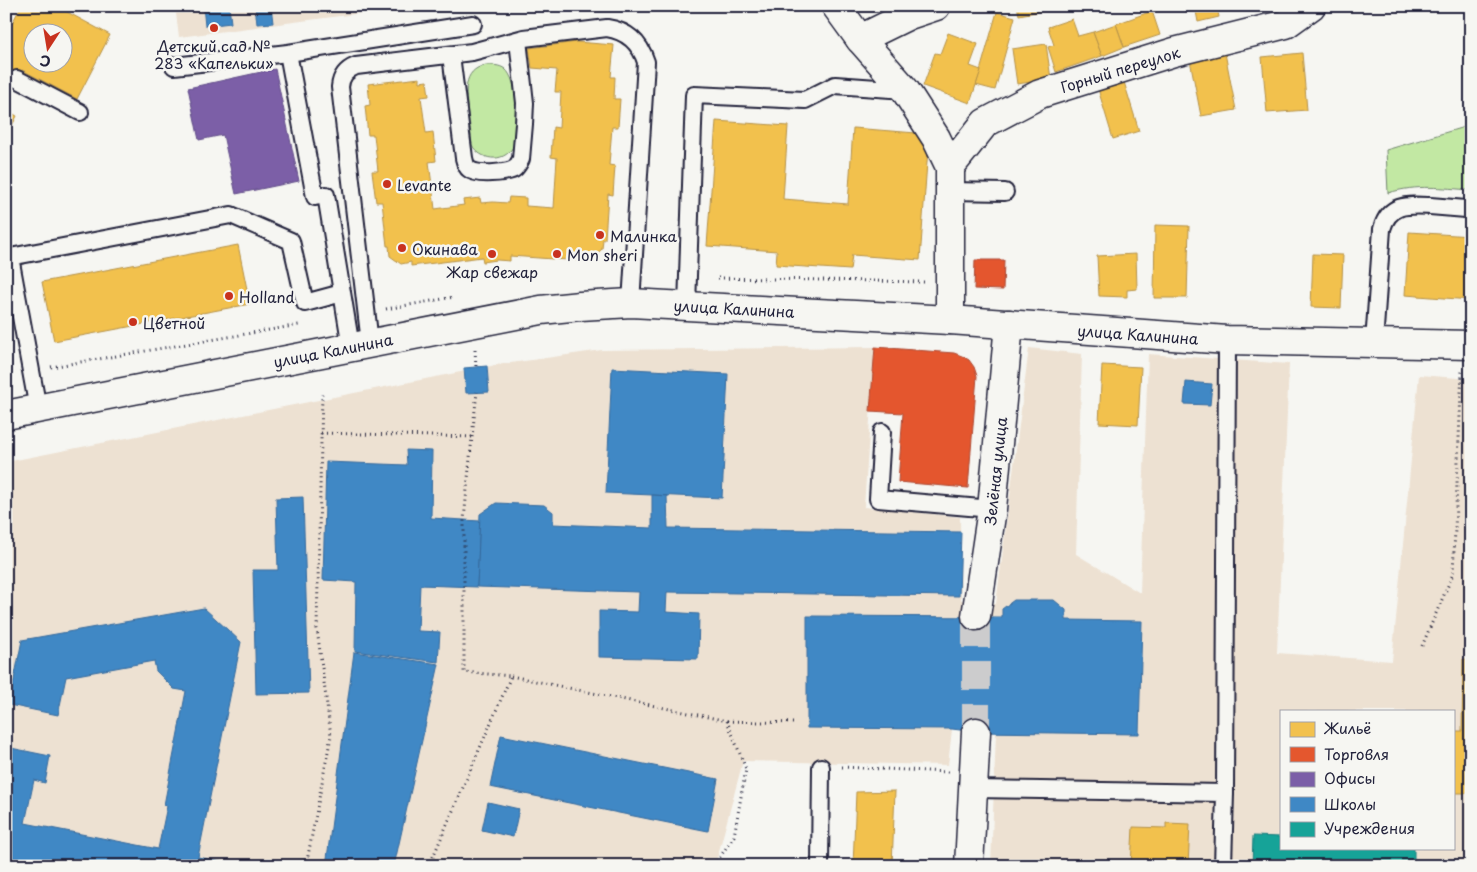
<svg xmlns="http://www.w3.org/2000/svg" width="1477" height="872" font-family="'Playpen Sans',sans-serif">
<rect width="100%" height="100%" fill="#f6f6f2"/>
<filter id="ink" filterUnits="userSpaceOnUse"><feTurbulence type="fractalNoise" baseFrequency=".02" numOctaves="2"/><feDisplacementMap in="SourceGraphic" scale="10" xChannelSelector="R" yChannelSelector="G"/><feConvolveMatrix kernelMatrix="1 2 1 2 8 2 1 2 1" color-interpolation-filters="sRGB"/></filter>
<g filter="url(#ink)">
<g fill="#ede1d2" fill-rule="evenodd">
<polygon points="175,6 417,6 179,37"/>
<path d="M875 347 864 507 960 517 961 600 996 604 1029 348 1082 354 1076 554 1140 593 1148 354 1289 364 1277 653 1392 661 1419 375 1471 379V866H991L996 732 952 729 948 765 743 761 715 866H6V462L496 365 602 350ZM1281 711H1453V848H1281Z"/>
</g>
<g fill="#c2e8a3" stroke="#72856f">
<path d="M486 65C492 65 500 65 505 69 519 80 520 132 513 147 503 164 480 160 472 145 471 134 470 124 468 114 466 94 461 70 486 65Z"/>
<path d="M1471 125V190C1441 188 1418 184 1388 193L1386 150Z"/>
</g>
<g fill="#f2c14e" stroke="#b49148" fill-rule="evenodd">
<path d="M21 6H56L110 35 77 99 22 70 6 99V35ZM32 32H62V62H32Z"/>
<polygon points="729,6 784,6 784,9 729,11"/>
<polygon points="1017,6 1046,6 1047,10 1019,15"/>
<polygon points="1195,6 1217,6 1219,17 1198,22"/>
<polygon points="1152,11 1160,35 1124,47 1116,24"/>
<polygon points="997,12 1015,17 995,90 976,85"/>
<polygon points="1072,19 1078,36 1093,32 1102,56 1056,72 1048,47 1054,45 1048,27"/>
<polygon points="1116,24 1124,47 1102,56 1093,32"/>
<polygon points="948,33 978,44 970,66 981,70 970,103 923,86 935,53 940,54"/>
<polygon points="577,42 614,45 611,77 615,77 614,99 620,99 618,127 612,127 609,165 615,166 613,195 608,194 605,239 603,239 602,249 592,258 582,257 582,261 510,256 510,261 497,260 483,262 482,257 411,266 411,262 401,264 390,256 389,246 387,246 382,202 376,202 372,171 378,171 374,135 368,135 365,106 370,105 368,84 420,78 420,82 427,81 429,96 421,97 426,133 433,132 436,161 429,162 435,209 464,205 463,200 480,198 481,203 493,202 508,203 509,197 526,198 526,206 554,208 557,158 551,157 553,127 559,128 561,92 555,92 557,70 532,68 529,48"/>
<polygon points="1046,44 1051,79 1017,84 1012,49"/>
<polygon points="1225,53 1236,110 1201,116 1190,60"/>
<polygon points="1302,53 1307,110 1267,113 1262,57"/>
<polygon points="1124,82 1139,131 1113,139 1098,89"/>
<polygon points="6,110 17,116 6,137"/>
<polygon points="716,121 788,126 783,199 848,204 853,128 929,134 920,260 852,255 850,270 776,265 777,251 707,246"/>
<polygon points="1155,225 1189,226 1187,298 1154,298"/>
<polygon points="1409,232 1471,236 1471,300 1405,295"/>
<polygon points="238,245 250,304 54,341 42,282"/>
<polygon points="1136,254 1137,289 1127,290 1127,297 1099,296 1097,256"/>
<polygon points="1313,254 1343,255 1341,308 1311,307"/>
<polygon points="1102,365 1141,367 1138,425 1099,423"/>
<polygon points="1463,659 1471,660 1471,793 1453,793 1453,731 1462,731"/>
<polygon points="895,791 892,866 853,866 856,792"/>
<polygon points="1166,823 1190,824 1188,866 1131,866 1133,827 1166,828"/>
</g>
<g fill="#e4572e" stroke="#aa4732">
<polygon points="975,260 1004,260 1003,290 974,289"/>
<polygon points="875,347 954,353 962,356 969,360 974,367 977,376 968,488 898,482 903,413 870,411"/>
</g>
<polygon fill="#7b5ea7" stroke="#604c87" points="275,69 299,181 236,194 223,135 199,140 188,88"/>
<g fill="#3f88c5" stroke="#36699c">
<polygon points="203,6 229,6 231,23 205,26"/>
<polygon points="255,6 271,6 273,23 257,24"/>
<polygon points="487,366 489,392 466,393 464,368"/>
<polygon points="612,368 728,374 722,498 606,493"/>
<polygon points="1186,382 1212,384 1210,405 1184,404"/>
<polygon points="406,450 432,451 431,518 480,521 477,587 420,585 418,631 440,632 438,662 355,651 356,582 323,580 326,462 407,465"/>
<polygon points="652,495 667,496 668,528 961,532 959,596 667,592 666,612 699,614 698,659 599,657 599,611 638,612 639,592 477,587 480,514 496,503 544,505 553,512 553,524 652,528"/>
<polygon points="303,497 309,693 256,694 253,570 278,570 276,498"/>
<polygon points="1014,600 1054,600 1066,610 1066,620 1142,621 1139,734 976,732 952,729 807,728 807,616 1002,617 1002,609"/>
<polygon points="204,608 241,642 198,857 240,866 40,866 6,859 6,747 50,756 45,783 34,780 25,823 158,849 167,806 164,805 186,691 174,689 156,671 154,661 66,677 58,715 9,705 22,640"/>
<polygon points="354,652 439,664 394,866 326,866"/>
<polygon points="501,735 718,779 708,831 490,787"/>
<polygon points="488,802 519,809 513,837 482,830"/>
</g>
<polygon fill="#17a398" stroke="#1a7c7c" points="1253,836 1281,837 1281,848 1414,848 1414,866 1252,866"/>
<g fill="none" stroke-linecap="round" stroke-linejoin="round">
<polyline stroke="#cccccd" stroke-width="28" stroke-dasharray="28 14" stroke-linecap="butt" points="976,732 976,616"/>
<defs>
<g id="service">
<polyline points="288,53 315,197 326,195 351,347"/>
<path d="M451 55 464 158C465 162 466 167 469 169 476 176 506 173 514 169 517 167 519 163 521 159L524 124 525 103 518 40"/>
<polyline points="174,66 288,53 473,24"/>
<polyline points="17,79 80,112"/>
<polyline points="950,191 1005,192"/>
<polyline points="687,306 694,95 805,100 835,85 905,90"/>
<path d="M370 343 340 87C341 76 346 70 356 66L472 52 524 38 607 28C627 31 640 43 646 62L631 303"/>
<path d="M1374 343 1382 229C1389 203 1408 205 1430 206 1442 207 1454 208 1466 209L1471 208"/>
<polyline points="38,409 10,257 231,215 291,241 305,303 342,293"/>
<polyline points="882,432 878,499 992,509"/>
<polyline points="972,789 1225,793 1227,340"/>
<polyline points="820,866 821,767"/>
<polyline points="1223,866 1225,793"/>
</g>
<g id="minor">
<polyline points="836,6 860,39 905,90 936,138 950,167 950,320"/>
<polyline points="860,39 909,15 936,6"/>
<polyline points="950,167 985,123 1040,94 1174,52 1286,24 1311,6"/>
<polyline points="6,415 541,310 580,306 631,303 950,320 1227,340 1471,345"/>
<polyline points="976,616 992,509 1009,324"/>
<polyline points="969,866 976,732"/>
</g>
</defs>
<use href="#service" stroke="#22223b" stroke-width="20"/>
<use href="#minor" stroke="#22223b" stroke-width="31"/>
<g stroke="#22223b" stroke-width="3" stroke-dasharray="1 4" stroke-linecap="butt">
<polyline points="718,278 924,282"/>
<polyline points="386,309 454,297"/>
<polyline points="475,350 476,367"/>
<polyline points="51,367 299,325"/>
<polyline points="321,433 472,437 464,520 464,672 511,676 433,857 431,866"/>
<polyline points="472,437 477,392"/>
<polyline points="1422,646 1453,574 1462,370"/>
<polyline points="511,676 727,721 746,769 734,836 714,866"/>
<polyline points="727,721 795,723"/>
<polyline points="842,767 948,772"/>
<polyline points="306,866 331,736 317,629 322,394"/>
</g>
<use href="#service" stroke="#f6f6f2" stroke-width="16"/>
<use href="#minor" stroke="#f6f6f2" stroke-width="28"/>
</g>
</g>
<g fill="#c8321e" stroke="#f6f6f2" stroke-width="2">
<circle cx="214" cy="28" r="5"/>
<circle cx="387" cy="184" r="5"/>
<circle cx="600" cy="235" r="5"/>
<circle cx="402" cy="248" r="5"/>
<circle cx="492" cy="254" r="5"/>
<circle cx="557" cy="254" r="5"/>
<circle cx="229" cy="296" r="5"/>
<circle cx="133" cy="322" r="5"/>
</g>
<g text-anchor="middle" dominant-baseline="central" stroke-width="5" stroke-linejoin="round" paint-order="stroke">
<g font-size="15" fill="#22223b" stroke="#f6f6f2" text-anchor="start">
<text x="214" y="45" text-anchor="middle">Детский сад №<tspan x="214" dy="17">283 «Капельки»</tspan></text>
<text x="397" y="184">Levante</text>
<text x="610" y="235">Малинка</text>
<text x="412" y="248">Окинава</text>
<text x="567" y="254">Mon sheri</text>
<text x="492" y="271" text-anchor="middle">Жар свежар</text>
<text x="239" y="296">Holland</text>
<text x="143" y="322">Цветной</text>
</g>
<g font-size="15" fill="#22223b" stroke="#f6f6f2">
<text transform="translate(1120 69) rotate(-17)">Горный переулок</text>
<text transform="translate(734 308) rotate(3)">улица Калинина</text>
<text transform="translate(1138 334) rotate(4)">улица Калинина</text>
<text transform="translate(333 350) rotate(-11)">улица Калинина</text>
<text transform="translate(995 471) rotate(-84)">Зелёная улица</text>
</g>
</g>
<rect width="1477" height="872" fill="none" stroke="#f6f6f2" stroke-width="25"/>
<rect x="12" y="12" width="1452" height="847" fill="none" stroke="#22223b" stroke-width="2" filter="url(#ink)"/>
<rect x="1280" y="710" width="175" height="140" fill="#f6f6f2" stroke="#a1a1a9"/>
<rect x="1290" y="722" width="25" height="15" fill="#f2c14e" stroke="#a1a1a9"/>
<text x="1324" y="734" font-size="15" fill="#22223b">Жильё</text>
<rect x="1290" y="747" width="25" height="15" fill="#e4572e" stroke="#a1a1a9"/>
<text x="1324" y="760" font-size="15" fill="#22223b">Торговля</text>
<rect x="1290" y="772" width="25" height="15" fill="#7b5ea7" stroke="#a1a1a9"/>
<text x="1324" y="784" font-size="15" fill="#22223b">Офисы</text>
<rect x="1290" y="797" width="25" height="15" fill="#3f88c5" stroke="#a1a1a9"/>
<text x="1324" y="810" font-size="15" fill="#22223b">Школы</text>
<rect x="1290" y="822" width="25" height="15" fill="#17a398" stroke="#a1a1a9"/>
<text x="1324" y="834" font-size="15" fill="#22223b">Учреждения</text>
<g transform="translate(48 48) rotate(192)"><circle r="24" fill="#f6f6f2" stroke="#a1a1a9"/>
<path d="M0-4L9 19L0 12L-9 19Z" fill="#c8321e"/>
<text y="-8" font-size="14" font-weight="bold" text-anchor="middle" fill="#22223b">С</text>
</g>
</svg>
